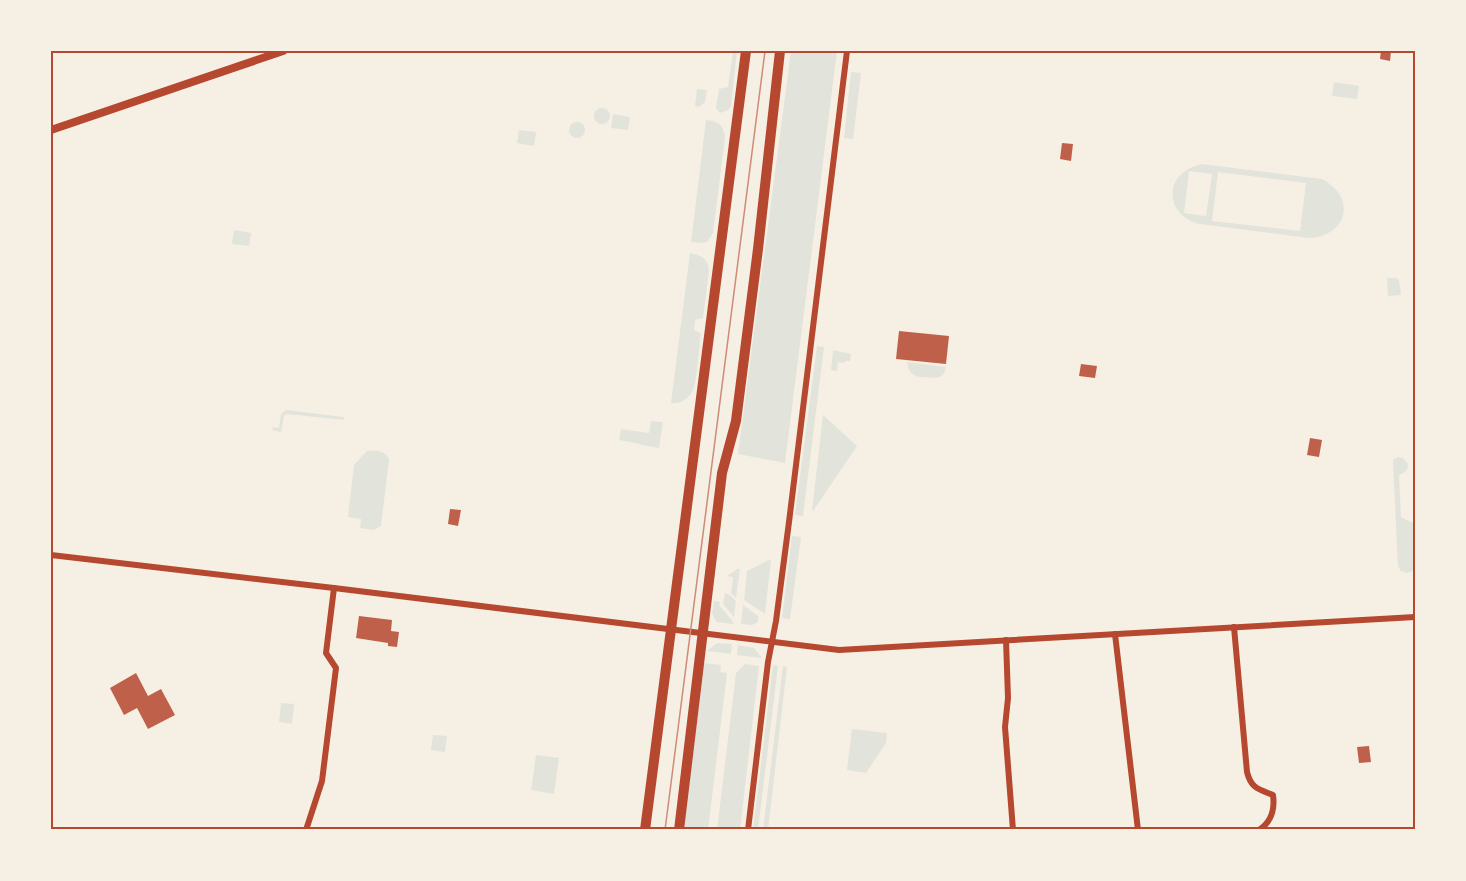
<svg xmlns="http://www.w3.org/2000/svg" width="1466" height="881" font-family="'Source Sans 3',sans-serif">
<rect width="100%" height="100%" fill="#f6efe4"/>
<g fill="#e2e4dc" fill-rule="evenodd">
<polygon points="733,51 737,51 731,106 728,110 720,113 716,108 719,89 728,87"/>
<polygon points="791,51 837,51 785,463 738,454"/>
<polygon points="851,72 861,73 853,139 844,138"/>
<polygon points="1334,82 1359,86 1357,99 1332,96"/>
<polygon points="697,89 707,90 705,102 699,107 695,106"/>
<circle cx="602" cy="116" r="8"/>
<polygon points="613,114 630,117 628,130 611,128"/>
<path d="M706 120C718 121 724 125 725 138L713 233 707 242 702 243 691 242Z"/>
<circle cx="577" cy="130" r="8"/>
<polygon points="519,130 536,132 534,146 517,143"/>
<path d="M1202 164 1322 179C1357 197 1348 236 1309 238L1200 224C1163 215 1163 172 1202 164ZM1189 171 1212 174 1206 216 1184 213ZM1218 172 1306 183 1300 231 1212 221Z"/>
<polygon points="234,230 251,233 249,246 232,244"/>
<path d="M690 253C701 255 708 258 709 271L703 318 695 320 694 330 701 333C699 344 697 385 692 392 687 400 680 404 671 403Z"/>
<polygon points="1387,278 1395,278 1399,280 1401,295 1388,296"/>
<polygon points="817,346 824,347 803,516 795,515"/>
<polygon points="833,350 851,354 850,361 845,361 844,363 838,362 837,371 831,370"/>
<path d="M907 362 946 367C943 381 935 378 923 377 920 377 917 377 914 375 909 372 908 367 907 362Z"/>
<polygon points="286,410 344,417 344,420 287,414 284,416 281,432 272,430 273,427 279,428 281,414"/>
<polygon points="823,415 857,446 813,511 812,511"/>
<path d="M651 421 663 422 659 448C645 446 633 442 619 440L621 429 649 433Z"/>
<path d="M367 451C375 450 385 450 389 459L381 526 374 530 360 528 361 519 348 517 354 465Z"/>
<path d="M1398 457 1403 458 1408 464C1408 471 1404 473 1399 475L1401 517 1415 524V570L1407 573 1401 571 1398 566 1393 464V460Z"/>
<polygon points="792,536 801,537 790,619 782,618"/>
<polygon points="771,559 765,614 744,600 747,571"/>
<polygon points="737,569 740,569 736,598 731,593 733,577 727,576"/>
<polygon points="725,593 731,596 736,601 734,617 723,604"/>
<polygon points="714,601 720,602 719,605 734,623 734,624 716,622 712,613"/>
<polygon points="743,605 758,616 758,622 752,625 741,624"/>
<polygon points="717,643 732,644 731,654 707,651"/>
<polygon points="738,645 754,648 762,658 737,655"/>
<polygon points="703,663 721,665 720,672 727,673 708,830 684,830"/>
<polygon points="745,664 759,666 740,830 717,830 736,673"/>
<polygon points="773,665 778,666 758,830 753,830"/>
<polygon points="783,666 787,667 768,830 763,830"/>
<polygon points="281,703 294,704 292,724 279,722"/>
<polygon points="852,729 887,733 886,743 866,773 847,770"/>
<polygon points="433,735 447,736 445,752 431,750"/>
<polygon points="536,755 559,758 554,794 531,790"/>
</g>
<g fill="#bf614a">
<polygon points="1381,51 1391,51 1390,61 1380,59"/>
<polygon points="1062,143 1073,144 1071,161 1060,159"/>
<polygon points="899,331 949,336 946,364 896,359"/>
<polygon points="1081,364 1097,366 1095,378 1079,376"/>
<polygon points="1310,438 1322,440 1319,457 1307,455"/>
<polygon points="450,509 461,510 458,526 448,524"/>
<polygon points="359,616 392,620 391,631 399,632 397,647 388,646 388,643 356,638"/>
<polygon points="136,673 148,696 161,689 175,715 148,729 137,708 124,715 110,688"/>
<polygon points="1369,746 1371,762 1359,763 1357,747"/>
</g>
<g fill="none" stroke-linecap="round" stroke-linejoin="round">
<g stroke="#b5482f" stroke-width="6">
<polyline points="51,555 334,588 839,650 1415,617"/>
<path d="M1234 627 1247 772C1251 788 1258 789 1273 795 1275 809 1271 822 1259 830"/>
<polyline points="1115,634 1138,830"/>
<polyline points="1006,640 1008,698 1005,727 1013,830"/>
<polyline points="306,830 322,781 336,668 326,653 334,588"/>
<polyline points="748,830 768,662 776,621 789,522 847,51"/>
</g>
<polyline stroke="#b5482f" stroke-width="8" points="51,130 283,51"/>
<g stroke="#b5482f" stroke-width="10">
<polyline points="645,830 746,51"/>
<polyline points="679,830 722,473 736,421 758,249 780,51"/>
</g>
<polyline stroke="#cf8b77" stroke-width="1.5" points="665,830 765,51"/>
</g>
<rect width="1466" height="881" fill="none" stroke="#f6efe4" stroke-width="105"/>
<rect x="52" y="52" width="1362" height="776" fill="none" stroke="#b5482f" stroke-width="2"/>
</svg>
